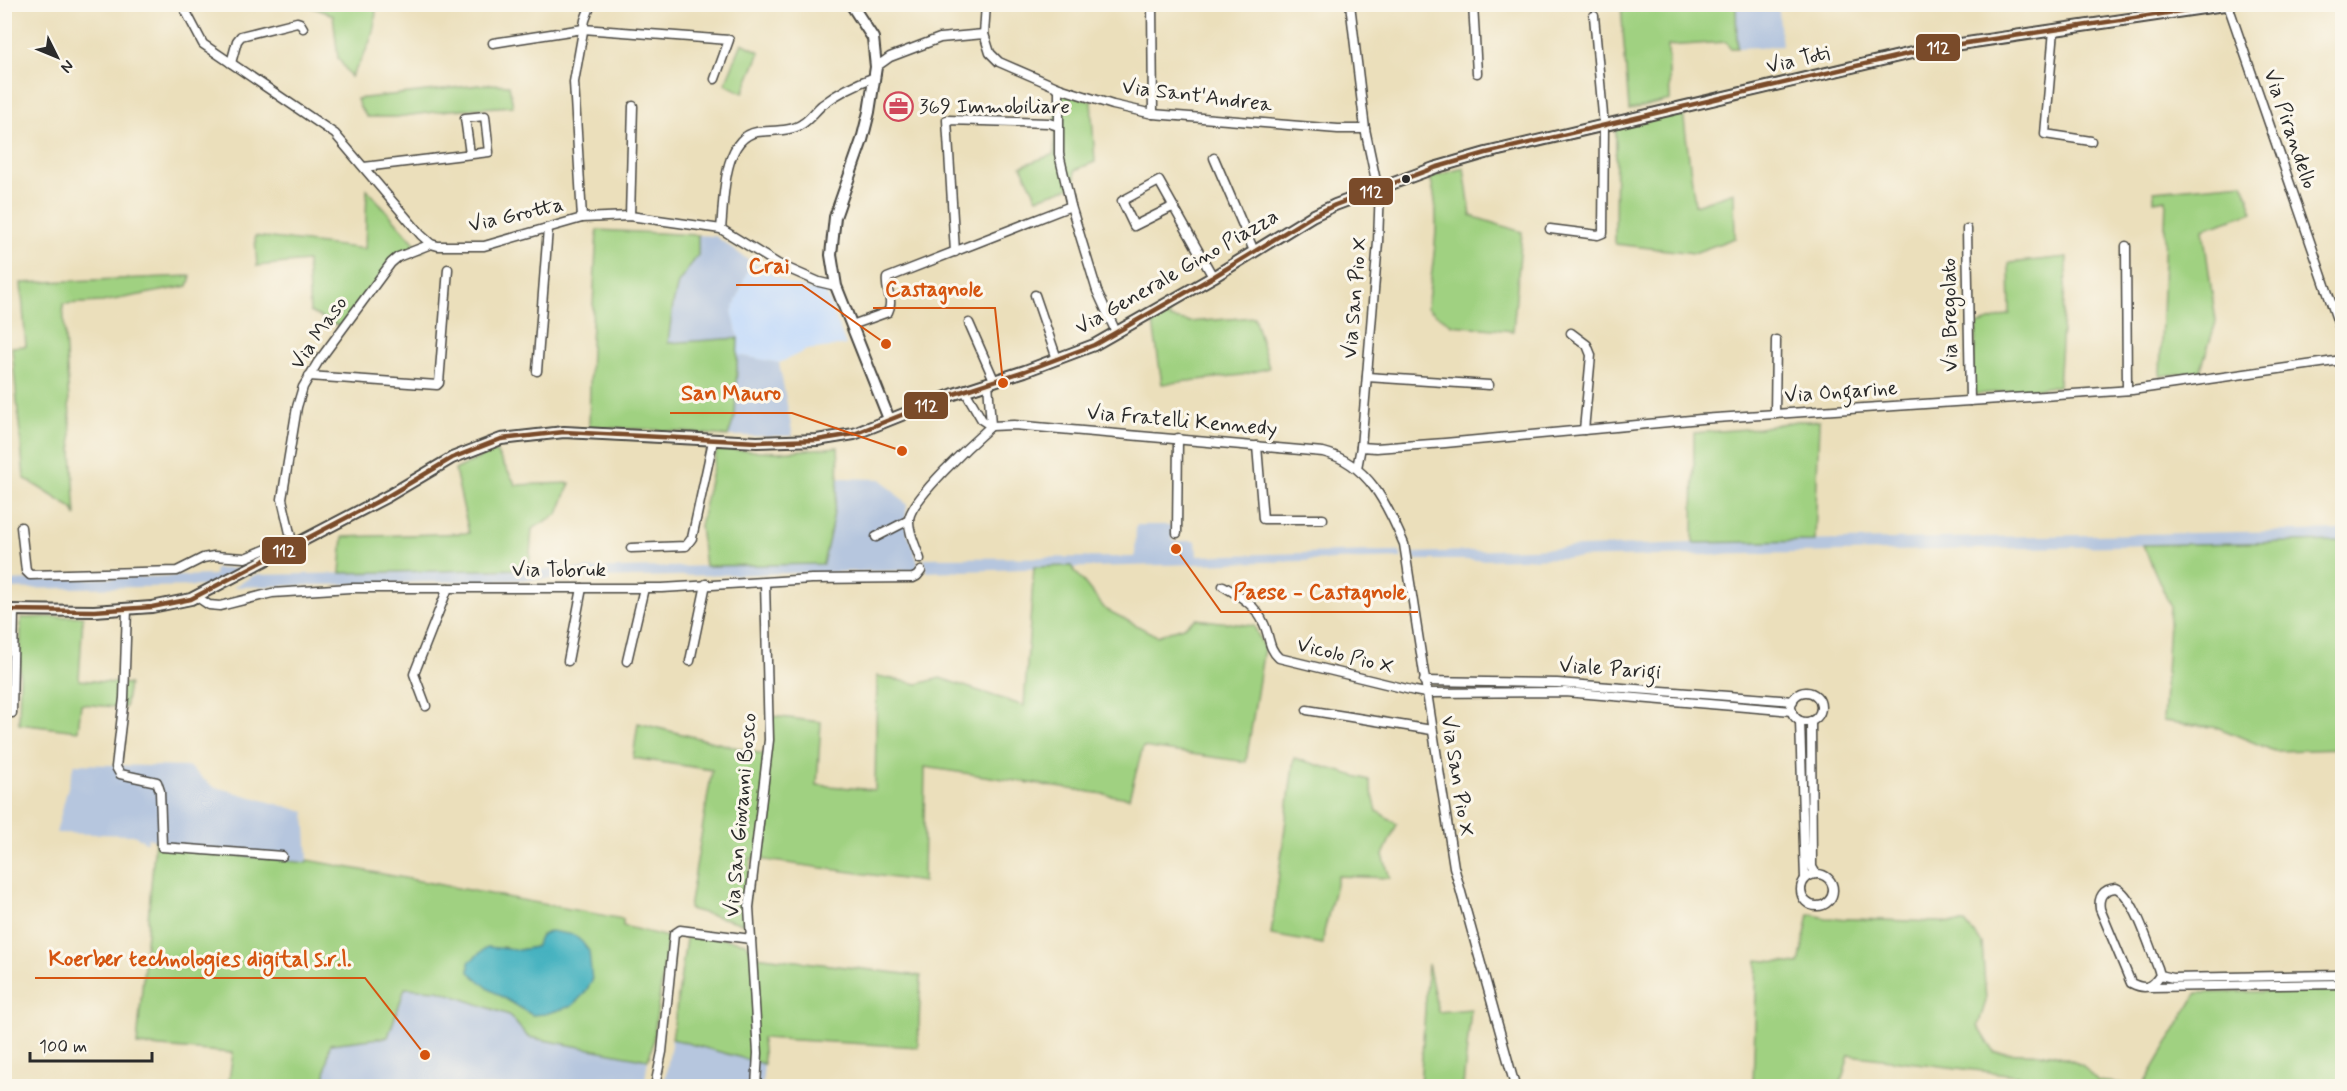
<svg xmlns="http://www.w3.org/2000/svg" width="2347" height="1091" font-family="Mynerve,sans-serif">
<rect width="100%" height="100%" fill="#fbf7ec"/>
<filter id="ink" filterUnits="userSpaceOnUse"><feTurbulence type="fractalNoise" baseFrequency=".0167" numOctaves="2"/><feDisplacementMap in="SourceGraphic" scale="12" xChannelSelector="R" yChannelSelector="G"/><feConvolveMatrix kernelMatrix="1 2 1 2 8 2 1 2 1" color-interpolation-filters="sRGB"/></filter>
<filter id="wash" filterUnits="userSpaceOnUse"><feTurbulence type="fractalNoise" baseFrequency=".008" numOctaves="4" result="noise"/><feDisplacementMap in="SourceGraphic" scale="24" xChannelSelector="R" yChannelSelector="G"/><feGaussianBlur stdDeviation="1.35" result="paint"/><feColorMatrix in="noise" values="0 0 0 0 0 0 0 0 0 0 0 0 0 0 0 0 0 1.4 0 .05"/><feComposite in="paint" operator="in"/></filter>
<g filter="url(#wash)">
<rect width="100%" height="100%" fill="#ebdfbb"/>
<polygon fill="#c8ddf9" points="751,262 787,283 810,290 825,290 846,345 807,350 779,363 737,355 738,338 732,311"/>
<g fill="#b6c6de">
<polygon points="1736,5 1778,5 1782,46 1737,48"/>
<polygon points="698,235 715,236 751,262 732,311 738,338 663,343 678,283 698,255"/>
<polygon points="737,355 779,363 793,436 728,436 735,416"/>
<polygon points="838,478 881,479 907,505 905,525 918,562 917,570 233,587 255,575 823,564"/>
<polygon points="1136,525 1173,525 1172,541 1196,541 1197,556 1372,551 1400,552 1402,558 926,572 924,558 1135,557"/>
<polygon points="2342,530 2342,541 1475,560 1415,560 1413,553 1693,543"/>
<polygon points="248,568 209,586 5,589 4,581 214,575 215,569"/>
<polygon points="74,764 189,767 212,786 305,812 308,860 306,863 183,849 148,838 147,843 134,835 56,833"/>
<polygon points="405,988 438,990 509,1015 528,1037 648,1060 644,1086 323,1086 330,1044 388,1037"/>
<polygon points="672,1039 764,1064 762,1086 664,1086"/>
</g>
<g fill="#a0d181" stroke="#667e56" stroke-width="1.5" fill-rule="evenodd">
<path d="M311 5H376C376 35 367 51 351 77L338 58 333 15 311 7Z"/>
<polygon points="1621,5 1736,5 1737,48 1730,48 1726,42 1668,46 1670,100 1629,110"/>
<polygon points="742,43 760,52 743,93 725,84"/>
<polygon points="488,84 509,85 513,106 450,110 396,117 367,117 359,106 357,99"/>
<polygon points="1058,89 1091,101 1095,162 1075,170 1075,186 1037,198 1021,166 1054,154 1056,104"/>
<polygon points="1683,112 1695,205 1734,192 1735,238 1694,253 1615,244 1616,128"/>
<path d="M1464 168 1471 216 1522 232 1513 331 1452 325 1427 308C1432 265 1443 219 1430 177Z"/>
<polygon points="2243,183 2253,212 2203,229 2216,322 2200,372 2160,376 2166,199 2154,201 2154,191"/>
<polygon points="367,189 420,249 425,251 405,253 394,260 343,328 310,312 307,261 257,266 255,236 365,249"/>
<polygon points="597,230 698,235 698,255 678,283 673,304 668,343 738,338 735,416 728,436 659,430 589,427 591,343"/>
<polygon points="2067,257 2058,386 1970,395 1977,325 2010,314 2009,263"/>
<polygon points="191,276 188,286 102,302 63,304 76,516 73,509 24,478 12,347 26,346 21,283"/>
<polygon points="1169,313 1169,318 1189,322 1254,317 1269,368 1242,375 1162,384 1153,323"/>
<polygon points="1796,421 1819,421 1815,541 1693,543 1694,433 1759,428"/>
<path d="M838 447C841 486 832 526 823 564L705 566 700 526 717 449 779 452Z"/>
<polygon points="495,450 516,485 570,483 558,514 532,529 529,569 340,573 343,537 469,533 455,470"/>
<polygon points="2342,541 2342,749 2274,751 2219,728 2163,721 2170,606 2143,545"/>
<polygon points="1071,566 1105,609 1157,636 1183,627 1196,619 1254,626 1264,648 1246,762 1143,747 1129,798 925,767 923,882 751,858 749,875 748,925 689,909 712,770 633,758 638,723 766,755 772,716 821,722 817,785 875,790 877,676 918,684 940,678 1024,706 1034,567"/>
<polygon points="83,616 79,680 129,684 125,708 81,704 78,731 19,724 21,618"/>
<polygon points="1294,758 1369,780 1377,811 1397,824 1383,855 1390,878 1338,876 1324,932 1323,944 1271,935"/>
<path d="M155 840 183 849 306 863 308 860 623 919V926L668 937 652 1048 648 1060 528 1037 509 1015 438 990 405 988 388 1037 330 1044 323 1086H228L233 1053 137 1045ZM541 936 556 1011 532 1015 502 947 518 950 536 947Z"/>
<polygon points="1809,914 1826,918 1965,923 1982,943 1986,1001 1978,1026 1994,1052 2053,1054 2082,1065 2098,1081 2143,1086 2197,993 2342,990 2342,1086 2071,1086 2057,1080 1849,1055 1840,1086 1753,1086 1757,960 1799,964"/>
<polygon points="687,932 746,943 755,956 921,976 918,1047 762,1038 764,1064 672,1039"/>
<polygon points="1428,964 1438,1012 1471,1009 1463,1086 1420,1086"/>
</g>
<polygon fill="#43b1bf" stroke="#376e75" stroke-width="1.5" points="550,931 574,935 582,942 589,951 592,981 584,994 572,1006 545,1014 532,1015 489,989 469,972 469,962 487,947 519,950 535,947 541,936"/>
</g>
<g filter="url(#ink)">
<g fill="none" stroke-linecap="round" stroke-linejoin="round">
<defs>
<g id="minor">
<polyline points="182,4 203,44 335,134 421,235 431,244 438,246 484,246 582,218 630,216 721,229 778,264 819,282 836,286"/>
<polyline points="1152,4 1153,114"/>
<polyline points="1350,4 1365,129 1376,181 1380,187 1378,242 1361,447"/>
<polyline points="1473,4 1477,73"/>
<polyline points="2228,5 2342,334"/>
<polyline points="2054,30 2045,134 2091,141"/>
<polyline points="984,34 986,4"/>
<polyline points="493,43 583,29 729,40 715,79"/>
<polyline points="231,63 237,41 241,36 297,22 300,23 303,28"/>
<polyline points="876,67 890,57 940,38 984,34 990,53 999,62 1059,88 1113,105 1153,114 1338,129 1365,129"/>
<polyline points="1059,88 1059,154 1071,206 1097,291 1116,332"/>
<polyline points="1214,158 1254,251"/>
<polyline points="364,167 489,152 485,116 465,118 470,154"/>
<polyline points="1172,207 1134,226 1122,201 1159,181 1213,277"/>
<polyline points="630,216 633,106"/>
<polyline points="582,218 574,82 585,20 591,4"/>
<path d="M721 229C724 202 722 138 757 132 772 130 790 132 802 124 810 119 815 111 822 105 839 92 855 84 875 77"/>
<polyline points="1550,229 1598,235 1603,233 1604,126 1594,16"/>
<polyline points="1967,229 1970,401"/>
<polyline points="2126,246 2127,390"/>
<polyline points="955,252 947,120 1049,123 1058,126"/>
<polyline points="1035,295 1057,359"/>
<polyline points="969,323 994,380"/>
<path d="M852 325 888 312C894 300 885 290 887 278L1071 206"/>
<polyline points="1571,333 1587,345 1591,355 1584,430"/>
<polyline points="537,371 548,228"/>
<polyline points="309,376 437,385 439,383 448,269"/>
<polyline points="1367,377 1489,385"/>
<polyline points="988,382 991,426"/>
<polyline points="965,391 982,420 991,426"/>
<polyline points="1775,414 1776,340"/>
<path d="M991 426 1014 425 1323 452C1368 463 1387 504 1404 544L1454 867 1515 1086"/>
<polyline points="1257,446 1263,519 1323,519"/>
<polyline points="1357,468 1361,447 1376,448 1445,443 1701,419 2132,390 2342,360"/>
<polyline points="21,527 26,571 30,575 177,571 203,558 214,556 245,558 291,539"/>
<polyline points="1177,533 1178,438"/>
<polyline points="876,537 909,520"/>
<polyline points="293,546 282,499 297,407 303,387 318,362 391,263 398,257 431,244"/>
<polyline points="631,548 686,546 692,538 713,441"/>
<path d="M920 559C916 547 908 532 909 519 911 499 974 441 991 426"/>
<path d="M1223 586C1240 596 1256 605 1264 624 1270 637 1268 648 1279 658L1415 691 1426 693 1565 692 1792 711"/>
<polyline points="197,597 209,605 220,606 272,593 350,588 662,588 812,579 913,578 917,576 921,571"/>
<polyline points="127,609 124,698 116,767 120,774 157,782 160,791 162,847 282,856"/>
<polyline points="568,661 582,588"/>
<polyline points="627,661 644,588"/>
<polyline points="690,661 706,584"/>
<polyline points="1424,681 1557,683 1793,701"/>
<circle cx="1806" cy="707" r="15"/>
<polyline points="426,706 414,674 448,588"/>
<polyline points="1307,710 1432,730"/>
<polyline points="12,713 14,610"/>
<polyline points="1800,721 1805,879"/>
<polyline points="1811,721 1812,867 1816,874"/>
<circle cx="1817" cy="890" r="16"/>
<path d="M2116 888C2134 895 2150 949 2158 968L2160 975C2152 988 2145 990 2131 983L2100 909C2098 897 2103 889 2116 888Z"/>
<polyline points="2160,975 2173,978 2342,975"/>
<polyline points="2150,987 2342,984"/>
<polyline points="655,1086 662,1052 674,934 680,930 751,939"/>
<polyline points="756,1086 758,1053 749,907 769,740 765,583"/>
</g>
<g id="major">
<polyline points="851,4 873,38 876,67 869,112 862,140 835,217 831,255 836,286 889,419"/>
<polyline points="4,610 94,611 152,607 191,599 388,496 452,458 501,439 564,432 757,442 817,440 854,434 954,394 1025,371 1094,345 1213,277 1312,216 1335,205 1434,168 1486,153 1933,48 2231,4"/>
</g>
</defs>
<use href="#minor" stroke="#484641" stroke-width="11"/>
<use href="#major" stroke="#484641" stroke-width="14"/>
<use href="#minor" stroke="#fff" stroke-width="8"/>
<use href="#major" stroke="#fff" stroke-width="10"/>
<defs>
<polyline id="bus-1" points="4,610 94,611 152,607 191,599 388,496 452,458 501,439 564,432 757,442 817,440 854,434 954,394 1025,371 1094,345 1213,277 1312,216 1335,205 1434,168 1486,153 1933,48 2228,4"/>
</defs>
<use href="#bus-1" stroke="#fbf7ec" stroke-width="9"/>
<use href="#bus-1" stroke="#7a4b2a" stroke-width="4.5"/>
</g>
</g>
<defs>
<symbol id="office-ring" viewBox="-11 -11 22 22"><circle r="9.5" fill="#fbf7ec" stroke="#d1495b" stroke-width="1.5"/><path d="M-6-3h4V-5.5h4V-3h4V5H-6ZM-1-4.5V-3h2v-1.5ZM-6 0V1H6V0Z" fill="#d1495b"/></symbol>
</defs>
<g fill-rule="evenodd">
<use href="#office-ring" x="882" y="90" width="33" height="33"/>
</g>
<circle fill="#2b2b2b" stroke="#fbf7ec" stroke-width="2" cx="1406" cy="179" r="5"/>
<g text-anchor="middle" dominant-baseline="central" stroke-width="6" stroke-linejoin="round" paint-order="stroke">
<g font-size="21" fill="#2b2b2b" stroke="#fbf7ec">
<text transform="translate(1798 60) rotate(-13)">Via Toti</text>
<text transform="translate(1197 96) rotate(7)">Via Sant'Andrea</text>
<text transform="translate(2290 129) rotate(71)">Via Pirandello</text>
<text transform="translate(516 215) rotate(-13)">Via Grotta</text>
<text transform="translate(1177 272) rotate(-30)">Via Generale Gino Piazza</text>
<text transform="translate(1355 298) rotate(-85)">Via San Pio X</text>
<text transform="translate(1950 315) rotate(-91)">Via Bregolato</text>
<text transform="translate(319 333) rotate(-55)">Via Maso</text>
<text transform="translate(1841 392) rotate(-4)">Via Ongarine</text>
<text transform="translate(1182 421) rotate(5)">Via Fratelli Kennedy</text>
<text x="559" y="570">Via Tobruk</text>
<text transform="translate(1345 656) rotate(14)">Vicolo Pio X</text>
<text transform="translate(1610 669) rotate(4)">Viale Parigi</text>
<text transform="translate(1457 776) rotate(81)">Via San Pio X</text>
<text transform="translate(741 815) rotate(-85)">Via San Giovanni Bosco</text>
</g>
<g font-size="21" fill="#2b2b2b" stroke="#fbf7ec" text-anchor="start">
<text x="919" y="107">369 Immobiliare</text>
</g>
</g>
<path fill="none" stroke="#d5540f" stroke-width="2" d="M886 344L802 285H736M1003 383L995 308H873M902 451L792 413H670M1176 549L1221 612H1418M425 1055L365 978H35"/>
<g fill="#d5540f" stroke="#fbf7ec" stroke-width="2">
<circle cx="886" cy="344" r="6"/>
<circle cx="1003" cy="383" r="6"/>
<circle cx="902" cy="451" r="6"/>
<circle cx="1176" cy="549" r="6"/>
<circle cx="425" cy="1055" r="6"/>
</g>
<g font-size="22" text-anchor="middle" font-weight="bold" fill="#d5540f" stroke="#fbf7ec" stroke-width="6" stroke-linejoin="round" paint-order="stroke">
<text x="769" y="273">Crai</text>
<text x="934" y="296">Castagnole</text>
<text x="731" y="400">San Mauro</text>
<text x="1320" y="599">Paese - Castagnole</text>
<text x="200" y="966">Koerber technologies digital s.r.l.</text>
</g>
<g stroke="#fbf7ec" stroke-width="2">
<rect x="1915" y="33" width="46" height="29" rx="6" fill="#7a4b2a"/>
<rect x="1348" y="177" width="46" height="29" rx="6" fill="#7a4b2a"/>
<rect x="903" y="391" width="46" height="29" rx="6" fill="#7a4b2a"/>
<rect x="261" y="536" width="46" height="29" rx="6" fill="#7a4b2a"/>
</g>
<g font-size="16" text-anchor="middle" font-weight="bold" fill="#fff">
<text x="1938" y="53">112</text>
<text x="1371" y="197">112</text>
<text x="926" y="411">112</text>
<text x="284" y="556">112</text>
</g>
<rect width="2347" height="1091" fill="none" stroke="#fbf7ec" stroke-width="24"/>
<g transform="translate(57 57) rotate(133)" stroke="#fbf7ec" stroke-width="4.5" paint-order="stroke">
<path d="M0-4.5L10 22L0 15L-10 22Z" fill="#2b2b2b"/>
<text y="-9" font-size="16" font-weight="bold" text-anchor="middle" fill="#2b2b2b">N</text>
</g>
<path d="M30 1052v9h122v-9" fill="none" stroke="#2b2b2b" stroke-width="3"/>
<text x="39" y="1052" font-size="18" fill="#2b2b2b" stroke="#fbf7ec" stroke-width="4.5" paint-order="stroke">100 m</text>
</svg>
